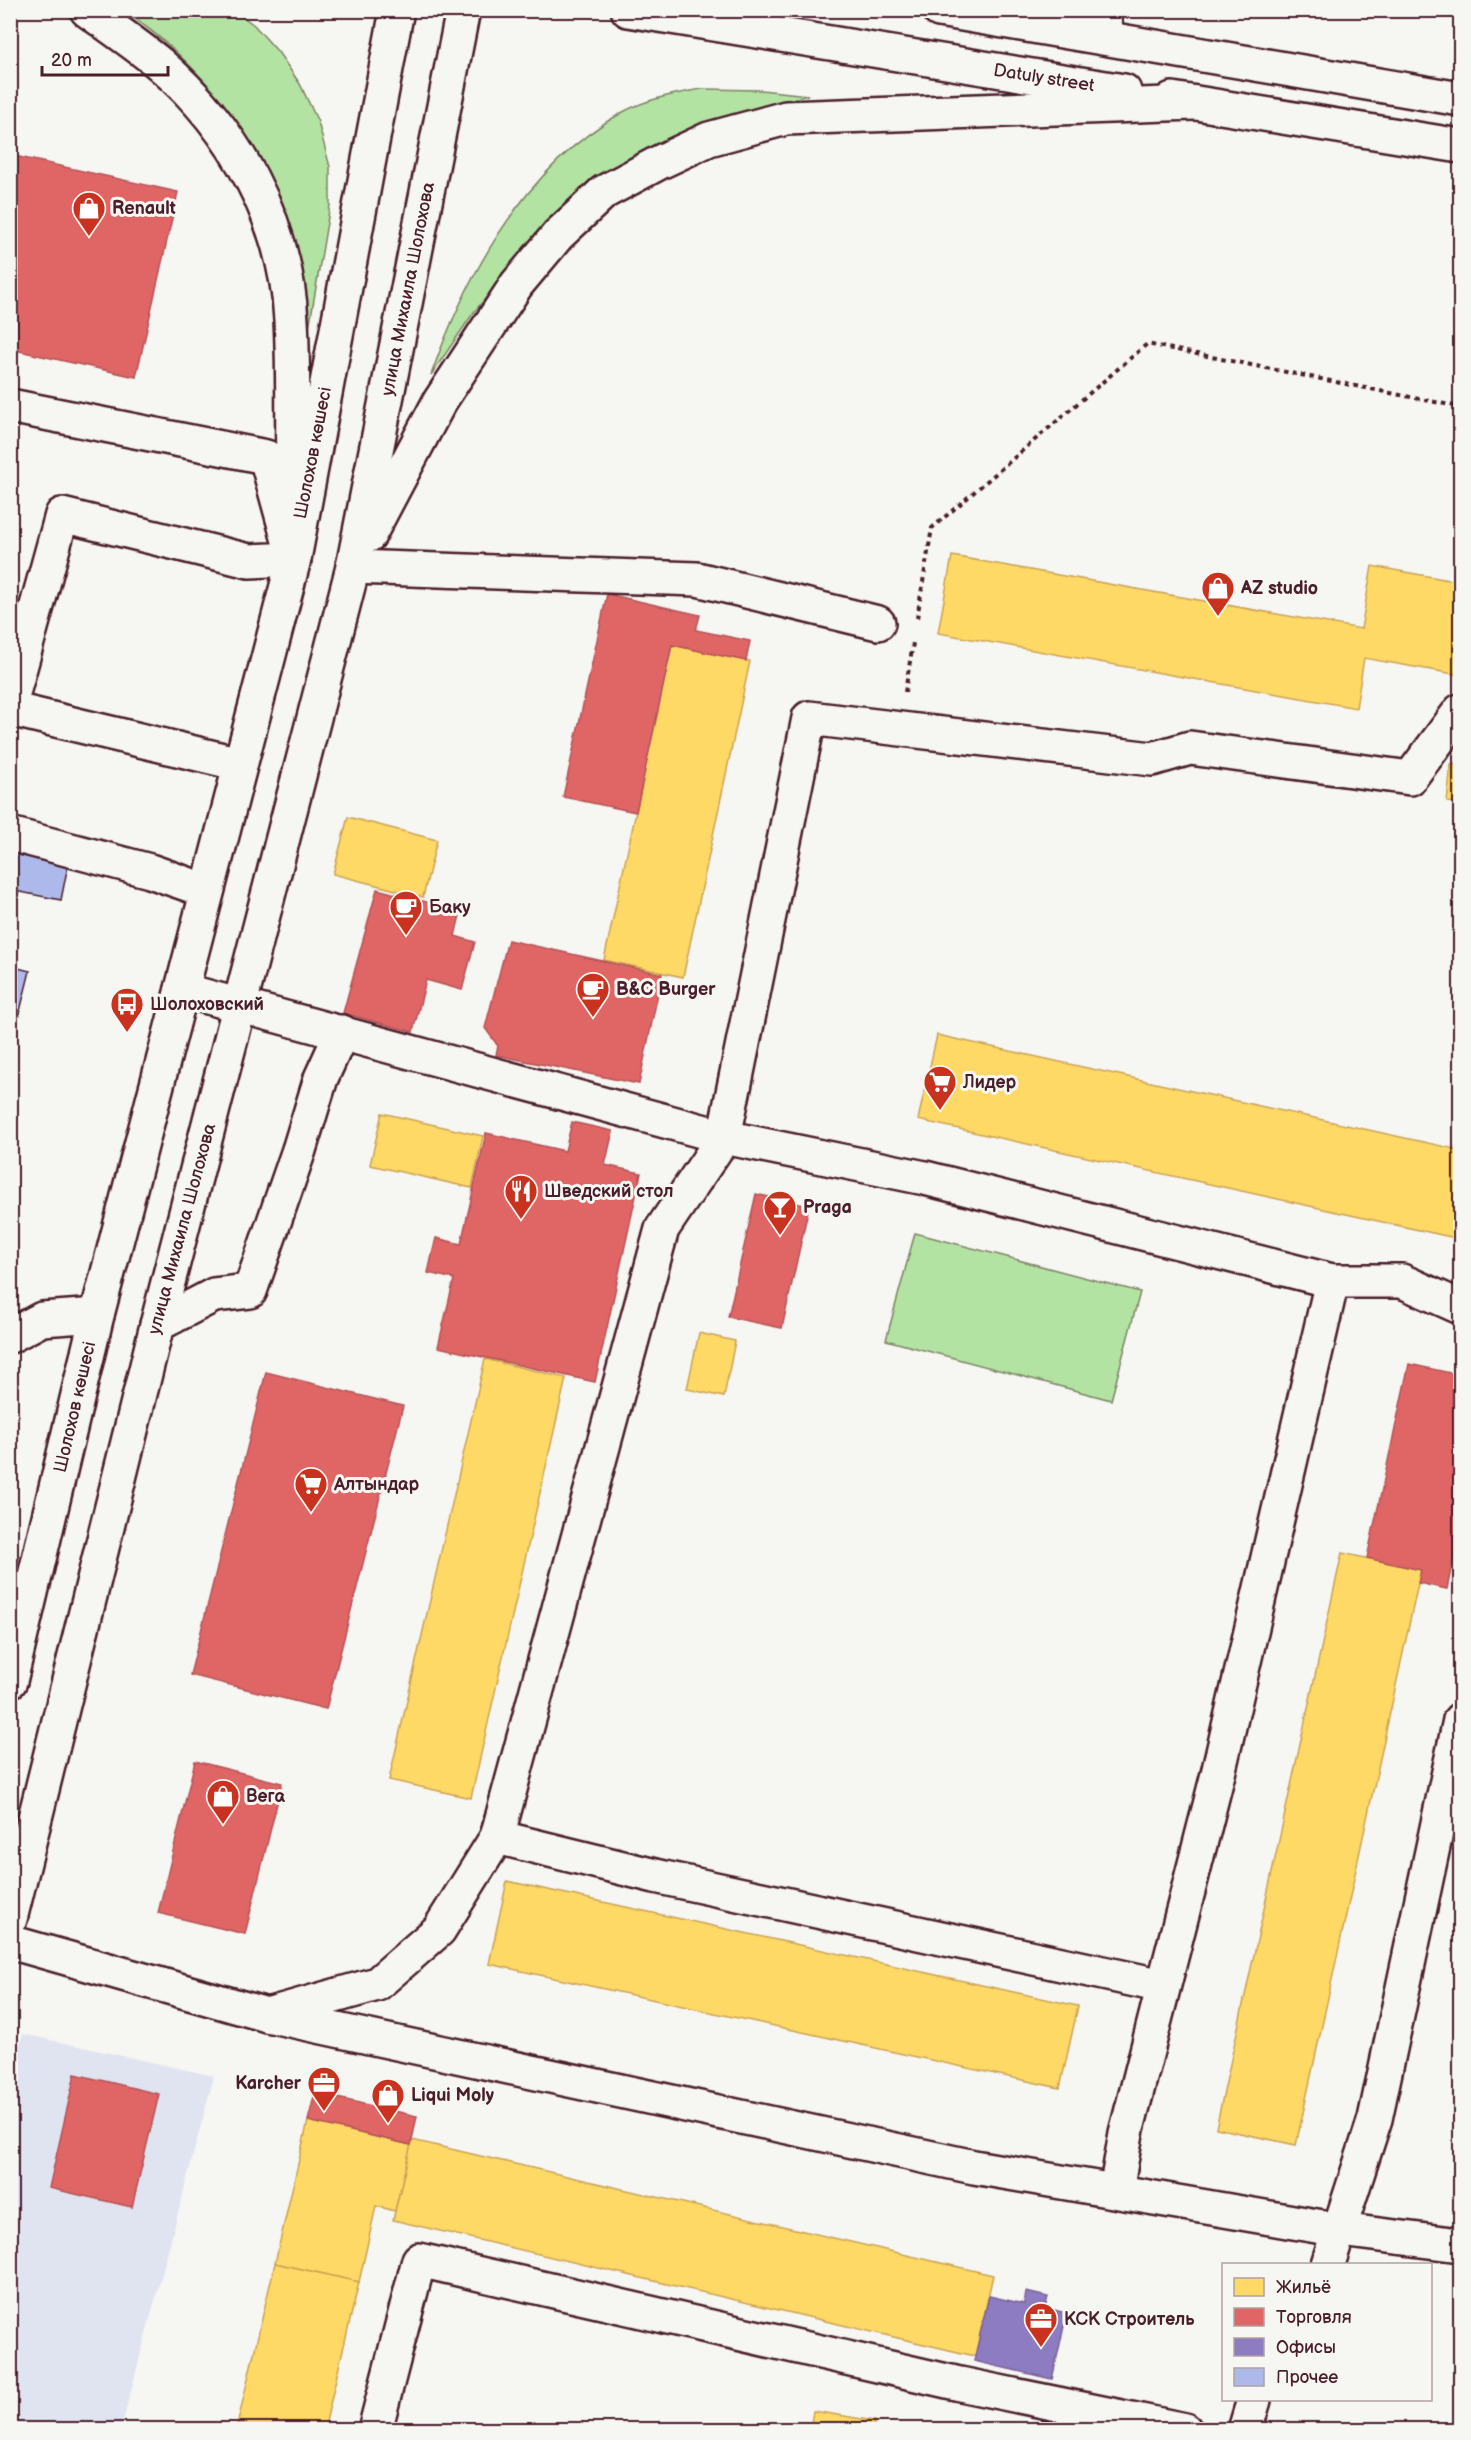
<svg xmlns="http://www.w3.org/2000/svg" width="1471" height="2440" font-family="'Balsamiq Sans',sans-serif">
<rect width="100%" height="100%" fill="#f6f6f2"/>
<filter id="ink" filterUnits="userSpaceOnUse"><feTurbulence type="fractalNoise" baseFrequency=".0167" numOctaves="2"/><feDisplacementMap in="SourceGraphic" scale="12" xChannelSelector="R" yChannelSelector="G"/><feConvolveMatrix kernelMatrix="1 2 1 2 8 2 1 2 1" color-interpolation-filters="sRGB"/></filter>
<g filter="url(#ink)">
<polygon fill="#e0e4f0" points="23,2034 214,2076 121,2429 11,2430 10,2080"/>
<g fill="#b3e3a2" stroke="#7e8166" stroke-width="1.5">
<path d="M123 11H235L254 25 278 52 300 84 318 122 330 167V205L305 352C304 317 304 282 297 248 278 160 198 57 123 11Z"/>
<path d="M701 89 761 90 808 95 743 112 699 127 512 267 474 312 431 375C467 274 526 166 623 112 647 99 674 94 701 89Z"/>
<polygon points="915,1233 1140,1292 1111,1400 886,1340"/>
</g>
<g fill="#ffd966" stroke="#c9a154" stroke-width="1.5">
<polygon points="952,556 1361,629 1372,566 1460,582 1460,675 1364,658 1356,708 938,633"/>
<polygon points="672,645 750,661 683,977 604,960"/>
<polygon points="1451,764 1460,765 1460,803 1447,802"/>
<polygon points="348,817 437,840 423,897 333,874"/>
<polygon points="937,1035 1460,1150 1460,1239 918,1120"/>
<polygon points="382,1113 483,1136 472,1188 370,1165"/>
<polygon points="699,1333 735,1341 724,1397 687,1389"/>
<polygon points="485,1359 566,1378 471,1798 389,1780"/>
<polygon points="1342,1553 1421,1570 1296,2145 1216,2128"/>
<polygon points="507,1881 1078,2006 1060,2088 489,1964"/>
<polygon points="308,2121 411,2145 395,2211 376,2206 359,2282 275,2263"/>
<polygon points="412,2140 993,2275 975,2356 393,2220"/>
<polygon points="275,2263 359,2282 324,2430 236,2430"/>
<polygon points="813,2411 875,2421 873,2430 810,2430"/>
</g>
<g fill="#e06666" stroke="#b35154" stroke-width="1.5">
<polygon points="10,155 178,192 136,377 10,349"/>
<polygon points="607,594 700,615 696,630 750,641 746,661 672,645 636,812 563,797"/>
<polygon points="377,889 461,911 455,936 475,942 462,990 426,980 413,1032 343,1013"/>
<polygon points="508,940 662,974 639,1084 496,1055 498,1046 485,1028"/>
<polygon points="572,1122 613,1131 605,1165 641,1173 595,1382 438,1347 454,1279 428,1273 432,1255 436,1238 461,1244 486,1133 565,1151"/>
<polygon points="756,1194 809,1206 782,1328 728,1317"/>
<polygon points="1409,1364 1460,1375 1460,1526 1447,1589 1418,1583 1421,1570 1367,1558"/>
<polygon points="266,1372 403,1406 326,1709 190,1675"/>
<polygon points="195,1761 282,1783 245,1934 158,1913"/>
<polygon points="75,2074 159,2094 132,2207 49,2188"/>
<polygon points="315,2093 417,2116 411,2145 308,2121"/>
</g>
<polygon fill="#8e7cc3" stroke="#7a6095" stroke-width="1.5" points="1026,2292 1048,2297 1045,2308 1067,2313 1052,2379 974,2361 989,2296 1024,2304"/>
<g fill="#adb9ea" stroke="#4a1f2b" stroke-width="1.5">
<polygon points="10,848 69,860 61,900 10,890"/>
<polygon points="10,966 30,971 18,1019 10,1017"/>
</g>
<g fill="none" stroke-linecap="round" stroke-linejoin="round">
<defs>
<g id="minor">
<polyline points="10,406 266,457 294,559 249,561 62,515 10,704"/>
<polyline points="353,567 697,579 878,623"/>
<polyline points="10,709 240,764"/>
<polyline points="10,834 150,871 207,891"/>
<polyline points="182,990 724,1137 809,718 1152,759 1190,748 1410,778 1460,711"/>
<polyline points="157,1325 214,1295 250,1291 299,1150 321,1078 342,1032"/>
<polyline points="10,1336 42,1319 97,1315"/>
<polyline points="497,1837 655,1876 1163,1986"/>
<polyline points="10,1942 267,2015 974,2167 1340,2230 1460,2245"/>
<polyline points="267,2015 377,1984 439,1930 497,1837 662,1229 724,1137 925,1178 1332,1281"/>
<polyline points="1116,2191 1126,2133 1218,1774 1332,1281 1402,1281 1460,1307"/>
<polyline points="1328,2264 1375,2119 1460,1720"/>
<polyline points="375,2430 419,2260 960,2384 1185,2430"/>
<polyline points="1245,2430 1254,2400"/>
</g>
<polyline id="major" points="1049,10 1106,27"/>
<g id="highway">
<path d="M87 10C112 28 137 45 160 64 235 129 286 221 291 320 294 375 292 430 293 484"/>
<polyline points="628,10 1124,91"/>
<polyline points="939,10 1460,99"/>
<polyline points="1172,99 1460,146"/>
<polyline points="369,535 440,401 517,284 558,235 604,192 660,162 709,139 786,118 1194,103"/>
<polyline points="10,1681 97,1315 294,559 397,10"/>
<polyline points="10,1919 157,1325 353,567 463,10"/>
</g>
</defs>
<use href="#minor" stroke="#4a1f2b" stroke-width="38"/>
<use href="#major" stroke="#4a1f2b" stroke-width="38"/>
<use href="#highway" stroke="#4a1f2b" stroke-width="38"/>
<g stroke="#4a1f2b" stroke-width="4" stroke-dasharray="4.5 4.5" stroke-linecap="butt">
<polyline points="917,618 932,528 1147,344 1460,407"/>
<polyline points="905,692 913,643"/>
</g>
<use href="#minor" stroke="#f6f6f2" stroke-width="33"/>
<use href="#major" stroke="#f6f6f2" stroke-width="33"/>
<use href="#highway" stroke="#f6f6f2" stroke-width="33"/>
</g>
</g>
<defs>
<symbol id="shop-pin" viewBox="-11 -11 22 30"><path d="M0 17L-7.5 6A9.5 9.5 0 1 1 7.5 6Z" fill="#c8321e" stroke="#f6f6f2"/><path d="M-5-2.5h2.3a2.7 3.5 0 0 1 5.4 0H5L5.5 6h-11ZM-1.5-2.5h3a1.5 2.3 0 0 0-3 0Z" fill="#fff"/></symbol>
<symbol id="cafe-pin" viewBox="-11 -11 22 30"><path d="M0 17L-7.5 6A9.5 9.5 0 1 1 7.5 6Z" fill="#c8321e" stroke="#f6f6f2"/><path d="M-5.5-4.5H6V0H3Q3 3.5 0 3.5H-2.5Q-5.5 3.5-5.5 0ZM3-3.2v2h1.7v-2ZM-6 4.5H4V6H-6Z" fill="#fff"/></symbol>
<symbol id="bus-pin" viewBox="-11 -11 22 30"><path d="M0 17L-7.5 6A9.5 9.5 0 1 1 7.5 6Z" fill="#c8321e" stroke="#f6f6f2"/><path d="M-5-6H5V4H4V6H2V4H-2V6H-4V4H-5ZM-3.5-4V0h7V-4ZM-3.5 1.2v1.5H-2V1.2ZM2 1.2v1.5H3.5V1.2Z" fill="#fff"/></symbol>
<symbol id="supermarket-pin" viewBox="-11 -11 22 30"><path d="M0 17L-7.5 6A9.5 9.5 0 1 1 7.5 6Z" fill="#c8321e" stroke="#f6f6f2"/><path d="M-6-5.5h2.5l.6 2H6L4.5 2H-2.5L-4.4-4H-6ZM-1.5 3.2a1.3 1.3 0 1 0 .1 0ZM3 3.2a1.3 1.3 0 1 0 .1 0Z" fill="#fff"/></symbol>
<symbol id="restaurant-pin" viewBox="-11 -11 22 30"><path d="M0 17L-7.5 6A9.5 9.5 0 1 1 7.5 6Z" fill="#c8321e" stroke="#f6f6f2"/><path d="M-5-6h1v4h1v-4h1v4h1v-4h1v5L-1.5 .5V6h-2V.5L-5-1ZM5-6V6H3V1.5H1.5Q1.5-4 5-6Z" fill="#fff"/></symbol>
<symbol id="bar-pin" viewBox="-11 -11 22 30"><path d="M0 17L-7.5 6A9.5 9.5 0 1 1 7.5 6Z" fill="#c8321e" stroke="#f6f6f2"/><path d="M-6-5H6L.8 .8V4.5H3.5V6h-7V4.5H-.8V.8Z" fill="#fff"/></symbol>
<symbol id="office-pin" viewBox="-11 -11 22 30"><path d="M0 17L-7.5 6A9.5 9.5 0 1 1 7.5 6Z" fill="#c8321e" stroke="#f6f6f2"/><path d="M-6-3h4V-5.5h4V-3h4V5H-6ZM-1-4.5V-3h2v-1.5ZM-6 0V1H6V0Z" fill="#fff"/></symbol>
</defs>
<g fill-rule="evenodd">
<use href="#shop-pin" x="70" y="189" width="38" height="52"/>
<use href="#shop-pin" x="1199" y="569" width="38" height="52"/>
<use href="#cafe-pin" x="387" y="888" width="38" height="52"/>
<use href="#cafe-pin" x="574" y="970" width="38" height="52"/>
<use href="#bus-pin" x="108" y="985" width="38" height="52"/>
<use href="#supermarket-pin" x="921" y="1063" width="38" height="52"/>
<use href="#restaurant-pin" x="502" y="1172" width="38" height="52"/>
<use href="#bar-pin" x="761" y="1188" width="38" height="52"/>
<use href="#supermarket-pin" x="292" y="1465" width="38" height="52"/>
<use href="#shop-pin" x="204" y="1777" width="38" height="52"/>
<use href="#office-pin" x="305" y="2064" width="38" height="52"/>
<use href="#shop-pin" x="369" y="2076" width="38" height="52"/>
<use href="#office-pin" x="1022" y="2300" width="38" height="52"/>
</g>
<g text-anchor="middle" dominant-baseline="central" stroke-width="6" stroke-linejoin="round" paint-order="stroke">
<g font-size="18" fill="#4a1f2b" stroke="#f6f6f2">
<text transform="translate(1044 78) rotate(9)">Datuly street</text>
<text transform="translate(408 289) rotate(-79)">улица Михаила Шолохова</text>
<text transform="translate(313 453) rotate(-79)">Шолохов көшесі</text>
<text transform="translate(182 1229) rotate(-75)">улица Михаила Шолохова</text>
<text transform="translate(75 1407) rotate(-77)">Шолохов көшесі</text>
</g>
<g font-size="18" font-weight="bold" fill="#4a1f2b" stroke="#f6f6f2" text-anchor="start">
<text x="112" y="208">Renault</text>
<text x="1241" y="588">AZ studio</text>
<text x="429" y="907">Баку</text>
<text x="616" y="989">B&amp;C Burger</text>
<text x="150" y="1004">Шолоховский</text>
<text x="963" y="1082">Лидер</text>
<text x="544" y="1191">Шведский стол</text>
<text x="803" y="1207">Praga</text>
<text x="334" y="1484">Алтындар</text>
<text x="246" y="1796">Вега</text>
<text x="301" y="2083" text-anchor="end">Karcher</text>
<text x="411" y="2095">Liqui Moly</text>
<text x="1064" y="2319">КСК Строитель</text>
</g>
</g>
<rect width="1471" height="2440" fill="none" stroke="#f6f6f2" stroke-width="36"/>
<rect x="18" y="18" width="1435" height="2404" fill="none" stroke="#4a1f2b" stroke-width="2" filter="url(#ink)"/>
<rect x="1222" y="2263" width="210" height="138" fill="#f6f6f2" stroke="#b1a0a2" stroke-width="1.5"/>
<rect x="1234" y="2278" width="30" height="18" fill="#ffd966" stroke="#b1a0a2" stroke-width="1.5"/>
<text x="1276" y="2293" font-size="18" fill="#4a1f2b">Жильё</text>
<rect x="1234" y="2308" width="30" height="18" fill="#e06666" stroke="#b1a0a2" stroke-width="1.5"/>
<text x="1276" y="2323" font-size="18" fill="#4a1f2b">Торговля</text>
<rect x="1234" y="2338" width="30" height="18" fill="#8e7cc3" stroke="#b1a0a2" stroke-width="1.5"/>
<text x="1276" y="2353" font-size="18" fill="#4a1f2b">Офисы</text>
<rect x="1234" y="2368" width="30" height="18" fill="#adb9ea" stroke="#b1a0a2" stroke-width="1.5"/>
<text x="1276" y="2383" font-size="18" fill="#4a1f2b">Прочее</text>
<path d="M42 66v9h126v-9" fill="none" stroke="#4a1f2b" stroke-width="3"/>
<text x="51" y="66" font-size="18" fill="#4a1f2b" stroke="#f6f6f2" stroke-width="4.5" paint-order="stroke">20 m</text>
</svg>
